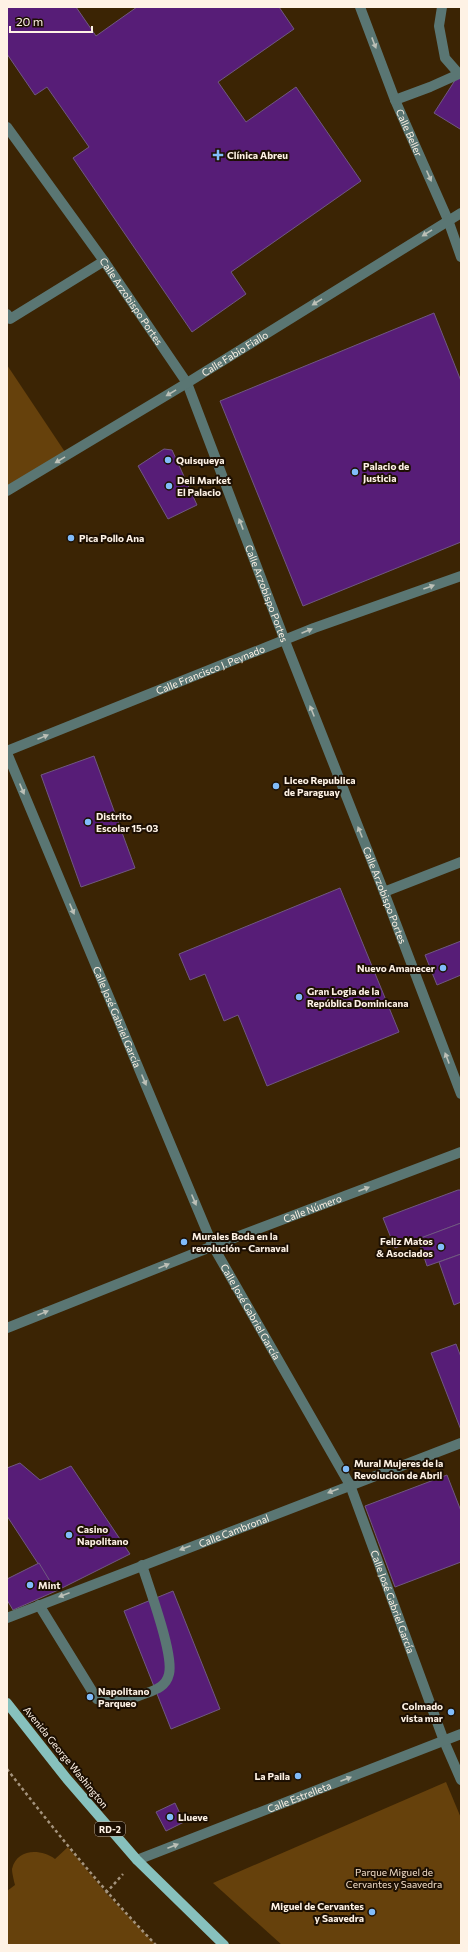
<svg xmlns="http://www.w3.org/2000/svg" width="468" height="1952" font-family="Commissioner,sans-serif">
<rect width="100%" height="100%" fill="#3b2404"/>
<g fill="#66410c">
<polygon points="7,365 65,452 7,487"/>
<polygon points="446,1782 461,1818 461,1945 282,1945 213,1883"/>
<path d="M68 1847 106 1893 156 1945H7V1891L15 1885C14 1881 12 1873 12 1869 17 1848 41 1849 55 1859Z"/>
</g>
<g fill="#571d77" stroke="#705881">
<polygon points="7,7 76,7 96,36 137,7 279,7 294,29 218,82 246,122 296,87 361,181 231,272 246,294 192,332 73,158 89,147 47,87 35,95 7,54"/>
<polygon points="461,71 461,128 460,129 434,113"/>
<polygon points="434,313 461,381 461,542 303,606 220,401"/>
<polygon points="164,449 172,450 197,505 168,519 138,466"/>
<polygon points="94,756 135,868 81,887 41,775"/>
<polygon points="340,888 399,1032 267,1086 238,1015 224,1021 205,974 190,980 179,954"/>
<polygon points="461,941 461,975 437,985 425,955"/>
<polygon points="458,1190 461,1190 461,1223 395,1248 383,1218"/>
<polygon points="461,1223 461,1254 427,1266 418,1239"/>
<polygon points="461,1254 461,1302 454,1305 439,1262"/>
<polygon points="456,1344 461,1357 461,1430 431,1353"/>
<polygon points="20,1463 40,1480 71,1466 130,1554 56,1591 7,1516 7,1468"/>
<polygon points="447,1475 461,1511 461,1562 395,1587 365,1506"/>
<polygon points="39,1563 56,1591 13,1610 7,1600 7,1579"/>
<polygon points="173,1591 220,1709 171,1729 124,1611"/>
<polygon points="175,1803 184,1822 166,1831 156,1812"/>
</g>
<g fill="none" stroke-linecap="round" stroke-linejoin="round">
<g stroke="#a5947e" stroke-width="2.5" stroke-dasharray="3 3" stroke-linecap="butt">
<path d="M7 1769C55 1831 102 1889 156 1945"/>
<polyline points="106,1893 123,1874"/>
</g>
<g stroke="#5a7673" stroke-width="10">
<path id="s1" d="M360 7 395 100 448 220 461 257"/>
<polyline points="395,100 430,87 459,74 445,58 439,26 442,7"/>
<path id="s2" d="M7 127 104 261 187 383 285 641 384 892 461 1094"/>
<polyline points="7,314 10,319 104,261"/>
<path id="s3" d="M7 491 187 383 461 213"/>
<path id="s4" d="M7 751 314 628 461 576"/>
<path id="s5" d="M7 753 213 1246 350 1485 444 1741 461 1780"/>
<polyline points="384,892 461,862"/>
<path id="s6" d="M7 1328 213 1246 461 1152"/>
<path d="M39 1605 97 1699C115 1703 127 1701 144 1694 155 1690 166 1687 169 1674 174 1654 149 1588 142 1565"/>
<path id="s7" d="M7 1618 461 1443"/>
<path id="s8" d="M137 1860 461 1734"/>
</g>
<polyline stroke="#87c1bd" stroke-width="10" points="7,1703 67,1779 137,1860 224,1945"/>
</g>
<defs><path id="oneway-solid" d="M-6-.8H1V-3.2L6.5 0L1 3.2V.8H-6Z"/></defs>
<g fill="#bcc0b7">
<use href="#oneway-solid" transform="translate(374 43) rotate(69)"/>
<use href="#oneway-solid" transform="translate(429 176) rotate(66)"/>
<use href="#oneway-solid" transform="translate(427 233) rotate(148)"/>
<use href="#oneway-solid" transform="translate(317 302) rotate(148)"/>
<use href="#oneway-solid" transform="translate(171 393) rotate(149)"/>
<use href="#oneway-solid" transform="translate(60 460) rotate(149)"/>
<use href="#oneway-solid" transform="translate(241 524) rotate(-111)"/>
<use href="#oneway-solid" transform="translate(429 587) rotate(-20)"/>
<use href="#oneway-solid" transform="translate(307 631) rotate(-23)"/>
<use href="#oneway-solid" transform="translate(312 711) rotate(-112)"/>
<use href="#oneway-solid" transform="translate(43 737) rotate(-22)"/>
<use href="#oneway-solid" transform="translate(22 789) rotate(67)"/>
<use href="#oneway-solid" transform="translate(360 832) rotate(-112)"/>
<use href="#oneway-solid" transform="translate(72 909) rotate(67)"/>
<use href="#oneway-solid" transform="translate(447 1058) rotate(-111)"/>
<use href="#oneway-solid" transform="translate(144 1080) rotate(67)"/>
<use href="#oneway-solid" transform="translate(364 1189) rotate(-21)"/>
<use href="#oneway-solid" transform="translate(194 1200) rotate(67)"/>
<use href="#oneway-solid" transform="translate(164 1266) rotate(-22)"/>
<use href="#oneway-solid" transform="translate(43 1313) rotate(-22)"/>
<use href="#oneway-solid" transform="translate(333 1491) rotate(159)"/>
<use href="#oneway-solid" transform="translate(185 1548) rotate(159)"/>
<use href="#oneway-solid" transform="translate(64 1595) rotate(159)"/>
<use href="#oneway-solid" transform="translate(346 1779) rotate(-21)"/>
<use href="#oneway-solid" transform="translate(173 1846) rotate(-21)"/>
</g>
<g fill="#81bcfa" stroke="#1c0f02" stroke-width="1.5">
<path d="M216 149h4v4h4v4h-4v4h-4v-4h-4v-4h4z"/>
<circle cx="168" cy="460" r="4"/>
<circle cx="355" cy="472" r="4"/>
<circle cx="169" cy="486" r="4"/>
<circle cx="71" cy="538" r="4"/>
<circle cx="276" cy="786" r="4"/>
<circle cx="88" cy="822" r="4"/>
<circle cx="443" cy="968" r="4"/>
<circle cx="299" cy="997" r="4"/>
<circle cx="184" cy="1242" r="4"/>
<circle cx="441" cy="1247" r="4"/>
<circle cx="346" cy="1469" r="4"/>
<circle cx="69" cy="1535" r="4"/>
<circle cx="30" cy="1585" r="4"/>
<circle cx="90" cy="1697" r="4"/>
<circle cx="451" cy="1712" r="4"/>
<circle cx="298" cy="1776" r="4"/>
<circle cx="170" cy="1817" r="4"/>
<circle cx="372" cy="1912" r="4"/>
</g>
<g text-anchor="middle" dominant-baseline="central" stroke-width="4" stroke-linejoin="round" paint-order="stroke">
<rect fill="#1c0f02" stroke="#baaea1" stroke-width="1" x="95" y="1822" width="30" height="14" rx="3"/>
<g font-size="9" font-weight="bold" fill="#fef2e5">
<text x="110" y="1829">RD-2</text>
</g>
<g font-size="10" fill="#fef2e5" stroke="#1c0f02">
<text stroke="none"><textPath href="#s1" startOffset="135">Calle Beller</textPath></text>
<text stroke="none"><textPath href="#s2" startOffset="214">Calle Arzobispo Portes</textPath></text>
<text stroke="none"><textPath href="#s3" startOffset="266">Calle Fabio Fiallo</textPath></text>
<text stroke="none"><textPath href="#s2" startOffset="538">Calle Arzobispo Portes</textPath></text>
<text stroke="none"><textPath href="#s4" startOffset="219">Calle Francisco J. Peynado</textPath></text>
<text stroke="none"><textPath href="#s2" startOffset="862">Calle Arzobispo Portes</textPath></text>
<text stroke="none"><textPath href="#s5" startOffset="286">Calle José Gabriel García</textPath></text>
<text stroke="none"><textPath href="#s6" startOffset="328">Calle Número</textPath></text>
<text stroke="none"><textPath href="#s5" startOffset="610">Calle José Gabriel García</textPath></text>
<text stroke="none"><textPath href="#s7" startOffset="243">Calle Cambronal</textPath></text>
<text stroke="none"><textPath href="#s5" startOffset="934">Calle José Gabriel García</textPath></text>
<text transform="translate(66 1757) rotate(51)">Avenida George Washington</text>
<text stroke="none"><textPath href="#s8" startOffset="174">Calle Estrelleta</textPath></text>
</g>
<g font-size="10" font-weight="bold" fill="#fef2e5" stroke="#1c0f02" text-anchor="start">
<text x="227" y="155">Clínica Abreu</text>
<text x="176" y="460">Quisqueya</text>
<text x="363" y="466">Palacio de<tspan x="363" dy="12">Justicia</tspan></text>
<text x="177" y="480">Deli Market<tspan x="177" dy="12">El Palacio</tspan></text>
<text x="79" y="538">Pica Pollo Ana</text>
<text x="284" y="780">Liceo Republica<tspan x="284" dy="12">de Paraguay</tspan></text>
<text x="96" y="816">Distrito<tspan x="96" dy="12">Escolar 15-03</tspan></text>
<text x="435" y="968" text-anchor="end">Nuevo Amanecer</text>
<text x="307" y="991">Gran Logia de la<tspan x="307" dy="12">República Dominicana</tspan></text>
<text x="192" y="1236">Murales Boda en la<tspan x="192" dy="12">revolución - Carnaval</tspan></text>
<text x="433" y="1241" text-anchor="end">Feliz Matos<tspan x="433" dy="12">&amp; Asociados</tspan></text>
<text x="354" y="1463">Mural Mujeres de la<tspan x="354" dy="12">Revolucion de Abril</tspan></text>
<text x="77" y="1529">Casino<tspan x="77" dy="12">Napolitano</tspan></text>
<text x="38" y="1585">Mint</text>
<text x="98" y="1691">Napolitano<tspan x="98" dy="12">Parqueo</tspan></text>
<text x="443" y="1706" text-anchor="end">Colmado<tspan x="443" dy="12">vista mar</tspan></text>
<text x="290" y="1776" text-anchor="end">La Paila</text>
<text x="178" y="1817">Llueve</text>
<text x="364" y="1906" text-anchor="end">Miguel de Cervantes<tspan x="364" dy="12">y Saavedra</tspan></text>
</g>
<g font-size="10" fill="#f2dec9" stroke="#1c0f02">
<text x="394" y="1872">Parque Miguel de<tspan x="394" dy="12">Cervantes y Saavedra</tspan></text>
</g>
</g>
<rect width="468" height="1952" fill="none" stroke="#fef2e5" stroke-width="16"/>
<path d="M10 26v6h82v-6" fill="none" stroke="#fef2e5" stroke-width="2"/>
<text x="16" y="26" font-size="12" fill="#fef2e5" stroke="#1c0f02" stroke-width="3" paint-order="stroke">20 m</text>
</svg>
